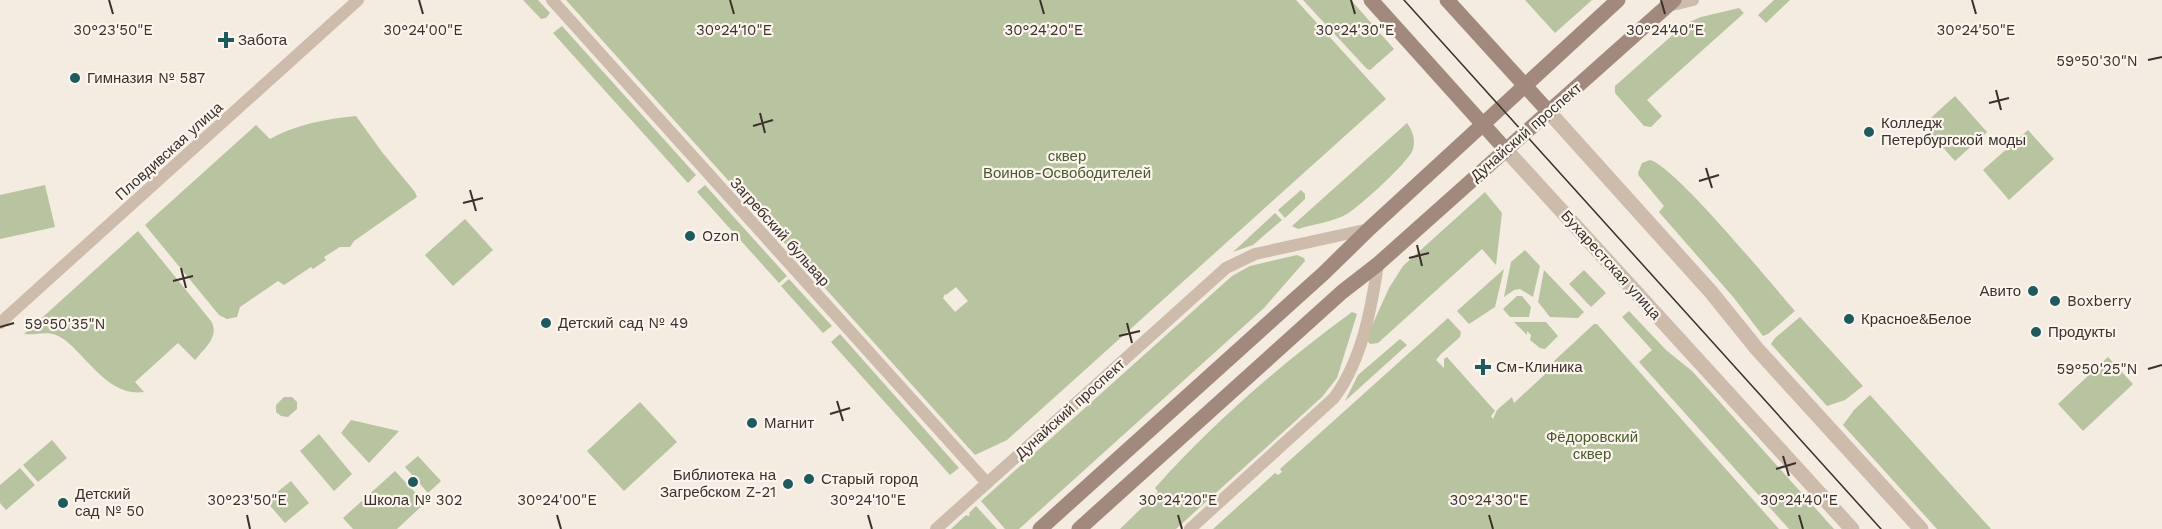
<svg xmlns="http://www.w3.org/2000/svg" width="2162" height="529" font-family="'Work Sans',sans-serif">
<rect width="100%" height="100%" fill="#f4ebe1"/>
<g fill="#b8c4a0" fill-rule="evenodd">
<polygon points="523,0 538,0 550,13 546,18 541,19"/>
<path d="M566 0H1296L1386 99 1007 440 975 455ZM956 287 968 301 955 312 943 298 945 294 946 295Z"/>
<polygon points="1303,0 1351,0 1394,49 1370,70 1367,69"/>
<polygon points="1525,0 1592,0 1555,33"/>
<polygon points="1774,0 1790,0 1766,23 1758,15"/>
<polygon points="1739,8 1744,13 1647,100 1662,116 1651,127 1644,126 1615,93 1615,86 1685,24 1701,17"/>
<polygon points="562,26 696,175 688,183 553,33"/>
<polygon points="1955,96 1987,132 1955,161 1923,125"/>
<path d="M356 116 382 152 415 192 417 197 354 241 350 247H340L324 257 326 260 313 269 311 267 284 285 278 281 240 307 237 317 227 319 219 315 145 225 256 125 270 139C297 124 326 119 356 116Z"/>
<path d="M1407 123C1412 130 1416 139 1413 149 1411 160 1359 207 1347 214 1333 222 1313 224 1298 229L1292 226Z"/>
<polygon points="2028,130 2054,159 2009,200 1983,170"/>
<path d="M1650 160C1675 166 1772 285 1795 311L1768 334 1763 336 1734 298 1659 212 1664 206 1639 176 1638 173 1642 163Z"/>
<polygon points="45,185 55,227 0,239 0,195"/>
<polygon points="705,185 787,276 779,283 697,192"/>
<polygon points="1301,190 1305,194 1305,199 1285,218 1278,210"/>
<polygon points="1485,192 1502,213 1496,265 1482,249 1378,343 1370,344 1366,339 1389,288 1403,266"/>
<polygon points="1275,213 1282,220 1253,245 1233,252"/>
<polygon points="465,219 493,250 453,286 425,255"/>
<path d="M138 231 211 321C220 336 205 348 195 360L178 343 135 382 144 392C109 397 88 358 65 340 48 328 40 336 24 334Z"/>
<polygon points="1525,250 1540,266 1533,297 1520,289 1514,290 1504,297 1511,262"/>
<polygon points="1297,255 1304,258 1305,261 1264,308 1019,529 1005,529 981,501 1232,276 1250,266"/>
<polygon points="1504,269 1495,307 1469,324 1457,311"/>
<polygon points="1544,270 1584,312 1578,318 1550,317 1538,302"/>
<polygon points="1584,270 1606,293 1591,307 1569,284"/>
<polygon points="789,279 832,326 823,333 781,286"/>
<polygon points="1517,296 1522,296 1531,307 1529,317 1510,317 1503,309"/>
<polygon points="1629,311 1666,350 1692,371 1834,529 1789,529 1639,362 1652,350 1622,317"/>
<path d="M1352 312 1357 314 1337 378 1322 397 1176 529H1120L1158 492 1155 488C1214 422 1281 364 1352 312Z"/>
<polygon points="1800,317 1863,386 1845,400 1827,406 1771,344 1775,338"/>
<polygon points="1448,318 1461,332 1460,337 1441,354 1436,360 1444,368 1444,359 1447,357 1495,411 1491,416 1493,419 1497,410 1512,397 1514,403 1556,364 1554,361 1594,324 1597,324 1779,529 1213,529 1275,473 1278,475 1282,472 1280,469"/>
<polygon points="1514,322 1546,322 1558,336 1545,349 1540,348 1530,340 1531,335 1527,331 1527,335"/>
<polygon points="840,334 959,468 950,475 831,342"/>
<polygon points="1400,339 1407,345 1345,401 1358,375"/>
<polygon points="2108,357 2133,384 2083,431 2058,404"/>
<polygon points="1870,395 1991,529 1937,529 1843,425 1854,410"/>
<polygon points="284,397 292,397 297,402 297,409 288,417 281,416 276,412 276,405"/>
<polygon points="640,402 677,442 624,491 587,451"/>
<polygon points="351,420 399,431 369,463 341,433"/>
<polygon points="319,434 352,474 334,491 300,451"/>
<polygon points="52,440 67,458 38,482 23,465"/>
<polygon points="418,456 441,481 428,493 405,467"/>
<polygon points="20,468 35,485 6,510 0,503 0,485"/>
<polygon points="395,471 425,503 397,529 353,529 343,518"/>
<polygon points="291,481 309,503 285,523 266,501"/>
<polygon points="976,506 997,529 951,529 966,515 968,516 970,515 969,513"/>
</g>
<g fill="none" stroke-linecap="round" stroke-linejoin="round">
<g stroke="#cdbbac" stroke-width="12">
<polyline points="552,0 987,483"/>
<polyline points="1668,6 1693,0"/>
<polyline points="0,323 358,0"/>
<polyline points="936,529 1226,268 1255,254 1369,229"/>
<path d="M1190 529 1334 398C1362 360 1371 310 1378 264"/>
</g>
<g stroke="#cdbbac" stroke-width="15">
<polyline points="1549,112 1711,292 1757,349 1921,529"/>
<polyline points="1506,150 1852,529"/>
</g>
<g stroke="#a18a7d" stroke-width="15">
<polyline points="1371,0 1506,150"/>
<polyline points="1447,0 1549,112"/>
<polyline points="1040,529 1324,273 1369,229 1618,0"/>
<polyline points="1079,529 1342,292 1378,264 1674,0"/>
</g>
<polyline stroke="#3b302b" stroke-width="1.5" points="1404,0 1881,529"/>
</g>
<path fill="none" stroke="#3b302b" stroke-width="2" d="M109 0 113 14M419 0 423 14M730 0 734 14M1040 0 1044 14M1351 0 1355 14M1661 0 1665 14M1972 0 1976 14M2148 60 2162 57M1996 90 2001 110M1989 103 2009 98M760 113 765 133M753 126 773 120M1706 168 1712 188M1699 181 1719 175M470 190 476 211M463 203 483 198M1417 245 1422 266M1409 258 1429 253M181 268 186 288M173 281 193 276M1127 323 1132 343M0 327 14 323M1119 336 1140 331M2148 369 2162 365M837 401 843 421M830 414 850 408M1783 456 1789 476M1776 469 1796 463M247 515 250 529M557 515 561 529M868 515 872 529M1178 515 1182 529M1489 515 1493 529M1799 515 1803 529"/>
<g fill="#1f5a5e" stroke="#fbf5ee" stroke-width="2">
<path d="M223 31h6v6h6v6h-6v6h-6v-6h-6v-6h6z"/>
<circle cx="75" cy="78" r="6"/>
<circle cx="1869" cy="132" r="6"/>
<circle cx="690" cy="236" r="6"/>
<circle cx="2033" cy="291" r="6"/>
<circle cx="2055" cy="301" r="6"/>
<circle cx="1849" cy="319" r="6"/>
<circle cx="546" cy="323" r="6"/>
<circle cx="2036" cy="332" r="6"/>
<path d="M1480 358h6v6h6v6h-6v6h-6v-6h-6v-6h6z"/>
<circle cx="752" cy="423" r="6"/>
<circle cx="809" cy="479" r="6"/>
<circle cx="413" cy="482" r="6"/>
<circle cx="788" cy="484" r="6"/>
<circle cx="63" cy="503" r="6"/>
</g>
<g text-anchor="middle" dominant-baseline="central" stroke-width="4.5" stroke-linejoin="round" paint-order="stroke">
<g font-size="15" fill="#3b302b" stroke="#fbf5ee" text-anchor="start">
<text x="238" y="40">Забота</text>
<text x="87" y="78">Гимназия № 587</text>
<text x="1881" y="123">Колледж<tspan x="1881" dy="17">Петербургской моды</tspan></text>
<text x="702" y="236">Ozon</text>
<text x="2021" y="291" text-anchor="end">Авито</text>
<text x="2067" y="301">Boxberry</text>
<text x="1861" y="319">Красное&amp;Белое</text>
<text x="558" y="323">Детский сад № 49</text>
<text x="2048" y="332">Продукты</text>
<text x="1496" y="367">См-Клиника</text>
<text x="764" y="423">Магнит</text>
<text x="776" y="475" text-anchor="end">Библиотека на<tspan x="776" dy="17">Загребском Z-21</tspan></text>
<text x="821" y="479">Старый город</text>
<text x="75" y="494">Детский<tspan x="75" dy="17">сад № 50</tspan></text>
<text x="413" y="500" text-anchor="middle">Школа № 302</text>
</g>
<g font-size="15" fill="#3b302b" stroke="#fbf5ee">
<text transform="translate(1526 132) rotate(-41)">Дунайский проспект</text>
<text transform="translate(169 151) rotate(-42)">Пловдивская улица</text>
<text transform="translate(780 232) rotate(48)">Загребский бульвар</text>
<text transform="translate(1611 265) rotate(48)">Бухарестская улица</text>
<text transform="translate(1070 409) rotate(-42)">Дунайский проспект</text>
</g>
<g font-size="15" fill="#4a5a2e" stroke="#fbf5ee">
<text x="1067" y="156">сквер<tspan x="1067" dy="17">Воинов-Освободителей</tspan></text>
<text x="1592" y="437">Фёдоровский<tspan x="1592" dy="17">сквер</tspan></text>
</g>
</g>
<g font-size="15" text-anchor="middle" fill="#3b302b" stroke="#fbf5ee" stroke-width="4.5" stroke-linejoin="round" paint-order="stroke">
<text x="113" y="35">30°23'50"E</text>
<text x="423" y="35">30°24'00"E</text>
<text x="734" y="35">30°24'10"E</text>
<text x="1044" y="35">30°24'20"E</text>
<text x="1355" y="35">30°24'30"E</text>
<text x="1665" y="35">30°24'40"E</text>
<text x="1976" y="35">30°24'50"E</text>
<text x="2097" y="66">59°50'30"N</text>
<text x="65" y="329">59°50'35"N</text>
<text x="2097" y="374">59°50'25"N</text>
<text x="247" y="505">30°23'50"E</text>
<text x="557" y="505">30°24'00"E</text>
<text x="868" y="505">30°24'10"E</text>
<text x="1178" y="505">30°24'20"E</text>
<text x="1489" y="505">30°24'30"E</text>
<text x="1799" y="505">30°24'40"E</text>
</g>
</svg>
